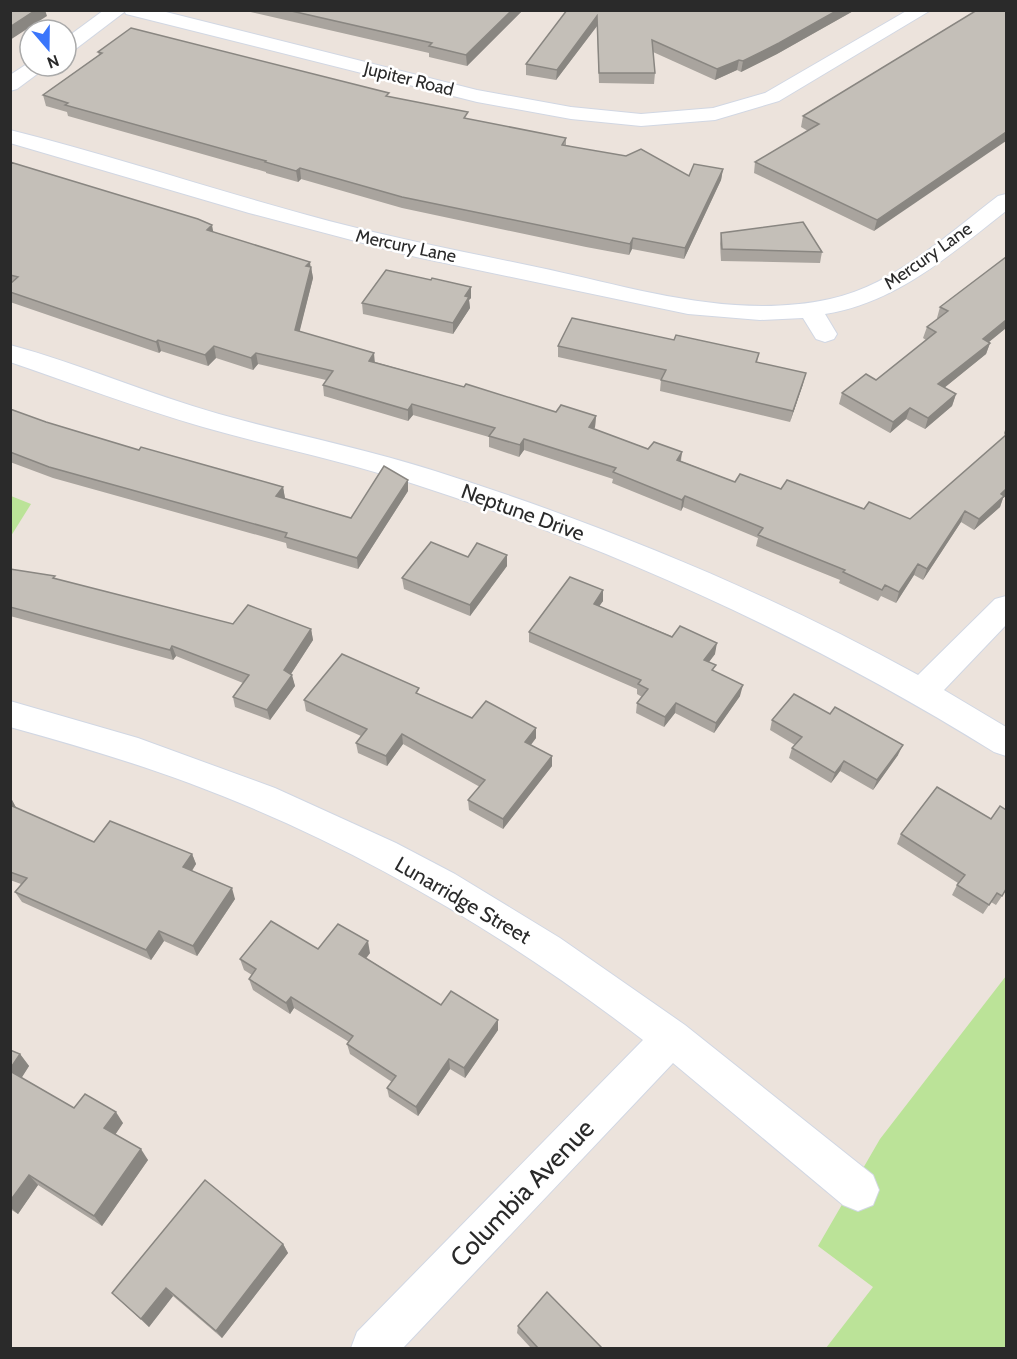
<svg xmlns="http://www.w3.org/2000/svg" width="1017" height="1359" font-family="Cabin,sans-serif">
<rect width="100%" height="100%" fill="#ece3dc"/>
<g fill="#bbe398">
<polygon points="11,496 31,504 11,536"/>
<polygon points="1006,976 1006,1348 826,1348 873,1287 818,1246 880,1139"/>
</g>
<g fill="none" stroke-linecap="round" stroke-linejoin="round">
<defs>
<g id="minor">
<polygon points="124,10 158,10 477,90 571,107 641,114 713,108 765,93 908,10 931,10 779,101 715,120 641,126 571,119 477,102 126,14"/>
<path d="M10 130C110 155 208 188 307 215 386 237 466 252 546 269 638 289 735 320 830 299 894 285 947 235 998 196L1006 194V211C951 254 896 303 825 314L837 334 834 339 825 342 816 339 803 318 760 320 688 314 416 257 249 213 10 143Z"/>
<path d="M10 345C81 364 148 394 219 414 290 434 364 448 435 471 602 524 765 591 918 675L995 599 1006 596V625L944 690 1006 727V756L994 752C812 639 619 550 414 484 345 461 273 447 203 427 138 408 74 384 10 362Z"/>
<path d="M10 701 138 738 275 788 396 843 455 874 560 938 685 1025 873 1175 879 1190 873 1205 858 1211 843 1205 673 1063 403 1348H351L357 1332 643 1040C504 933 353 844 189 783 130 761 71 744 10 727Z"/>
</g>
<g id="tertiary">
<polygon points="104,10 127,10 73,51 66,53 66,38"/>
<polygon points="30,62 30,66 48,66 17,89 10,91 10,75"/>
</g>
</defs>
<use href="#minor" stroke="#d1d7e3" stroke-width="2"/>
<use href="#tertiary" stroke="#d1d7e3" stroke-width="2"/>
<use href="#minor" fill="#fff" fill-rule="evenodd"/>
<use href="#tertiary" fill="#fff" fill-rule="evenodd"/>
</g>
<g fill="#a9a49e">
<polygon points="242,10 523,10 467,66 429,57 429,53"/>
<polygon points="567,10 855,10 777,54 741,72 737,70 715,80 653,52 655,73 654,84 599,83 597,26 556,80 526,75 526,64"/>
<polygon points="977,10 874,231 754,173 755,162 808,131 801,127 803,116"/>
<polygon points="98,52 390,97 468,119 566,138 566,145 689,176 723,169 721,180 684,259 632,249 629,255 586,247 402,208 301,179 298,182 266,173 266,172 68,116 67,112 46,106 43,95 99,55"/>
<polygon points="10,162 214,232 310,262 310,267 311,267 313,278 299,332 375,362 464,387 556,412 596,416 595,427 594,429 648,449 682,452 681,461 735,482 781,489 910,519 1005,436 1004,433 1006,427 1006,496 1003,498 1000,507 974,530 961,522 923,580 914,575 896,603 881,596 878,601 839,583 840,580 756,546 758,538 683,507 681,511 612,483 613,479 524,450 519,457 489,447 489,437 413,415 408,421 324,396 323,385 326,380 258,364 253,370 216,358 208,366 161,351 159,353 10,302"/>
<polygon points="721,233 822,252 820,263 721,261 720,244"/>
<polygon points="471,298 469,300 470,308 453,334 363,314 362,303"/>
<polygon points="940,307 1006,328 989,342 990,343 986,354 944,388 956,394 952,406 925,429 906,419 890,433 839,404 842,393 876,380 926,340 923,338 927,327 938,319 937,318"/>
<polygon points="674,340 759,353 757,362 803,384 790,422 660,391 661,380 558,357 558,346"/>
<polygon points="10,409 46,422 139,450 283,487 285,499 351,518 408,491 358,569 287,548 286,543 53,478 10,462"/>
<polygon points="468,557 507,566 470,616 404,589 402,578"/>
<polygon points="10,569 233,624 311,629 313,640 291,674 295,686 270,720 235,707 233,697 243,683 176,656 173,660 10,616"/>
<polygon points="603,590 603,601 599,606 715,654 709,662 714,671 740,696 714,733 675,713 664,727 636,713 637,703 642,697 637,694 637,689 529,642 529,632"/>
<polygon points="420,695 472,718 536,738 531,745 552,756 552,766 503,829 469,810 468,800 480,787 403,744 387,766 358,753 356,743 361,736 306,711 304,700"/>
<polygon points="772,720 898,755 873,790 840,771 831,783 789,758 792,748 795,745 770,730"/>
<polygon points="10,799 12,800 16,808 94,842 192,854 196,864 192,871 235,899 197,956 164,941 151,960 22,902 15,892 21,884 10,880"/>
<polygon points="1006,810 1006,890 996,905 991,902 983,914 952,895 958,883 897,844 901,834 991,819"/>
<polygon points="318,949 370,953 366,958 441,1005 498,1030 465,1078 450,1069 418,1116 389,1097 387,1088 392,1082 350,1054 347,1044 349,1042 294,1008 290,1014 253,990 249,979 252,975 244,970 240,959"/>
<polygon points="10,1050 20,1054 29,1066 21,1078 74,1108 123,1123 115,1135 148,1160 102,1226 38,1185 18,1214 10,1209"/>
<polygon points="283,1244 288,1253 222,1338 173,1296 149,1327 112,1293"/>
<polygon points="518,1326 602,1348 531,1348 517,1333"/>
</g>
<g fill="#898681">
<polygon points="36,10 45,10 47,16 10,40 10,27"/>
<polygon points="512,10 523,10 467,66 466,55"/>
<polygon points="838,10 855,10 777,54 741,72 743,61"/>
<polygon points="597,16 597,26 556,80 557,70"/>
<polygon points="739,60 737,70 715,80 717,69"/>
<polygon points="1006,132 1006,141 874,231 877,220"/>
<polygon points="300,168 301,179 298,182 296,171"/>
<polygon points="723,169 721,180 684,259 685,248"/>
<polygon points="212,225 214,236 207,230"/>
<polygon points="633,238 632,249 629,255 630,244"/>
<polygon points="310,262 311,270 311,267 313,278 297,342 295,330 306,266"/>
<polygon points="471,287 471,298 469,300 470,308 453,334 453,323 465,296"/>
<polygon points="1006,320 1006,328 979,350 983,339"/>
<polygon points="158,340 161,351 159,353 156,342"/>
<polygon points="990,343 986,354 934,396 938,384"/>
<polygon points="214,346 216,358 208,366 205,355"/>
<polygon points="256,353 258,364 253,370 251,358"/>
<polygon points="374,353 375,364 369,361"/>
<polygon points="806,373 803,384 790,422 793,411"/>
<polygon points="956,394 952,406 925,429 928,418"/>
<polygon points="412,404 413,415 408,421 408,410"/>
<polygon points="910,408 906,419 890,433 893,422"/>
<polygon points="596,416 595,427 588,438 589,427"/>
<polygon points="524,439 524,450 519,457 520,445"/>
<polygon points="682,452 680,463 677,460"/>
<polygon points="408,480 408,491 358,569 357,558"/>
<polygon points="283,487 285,498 279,507 276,496"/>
<polygon points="1006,489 1006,496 1003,498 1000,507 974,530 979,519"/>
<polygon points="685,496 683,507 681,511 682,500"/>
<polygon points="965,511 961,522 923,580 927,569"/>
<polygon points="507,555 507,566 470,616 470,605"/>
<polygon points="918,564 914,575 896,603 899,592"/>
<polygon points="603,590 603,601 593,615 594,604"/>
<polygon points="311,629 313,640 287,680 284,670"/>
<polygon points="717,643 715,654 702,671 704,660"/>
<polygon points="172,646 176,656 173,660 170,650"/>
<polygon points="292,675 295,686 270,720 267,710"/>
<polygon points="743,685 740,696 714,733 716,723"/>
<polygon points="676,703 675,713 664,727 665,717"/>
<polygon points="536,728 536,738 525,752 525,742"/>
<polygon points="402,734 403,744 387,766 386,756"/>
<polygon points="903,745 898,755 873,790 877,780"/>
<polygon points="552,756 552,766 503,829 503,819"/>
<polygon points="844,761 840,771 831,783 835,773"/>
<polygon points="12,800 18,811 10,808 10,802"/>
<polygon points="192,854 196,864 187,878 183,867"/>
<polygon points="232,888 235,899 197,956 193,946"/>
<polygon points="159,931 164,941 151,960 146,950"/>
<polygon points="368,941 370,953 361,965 359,954"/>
<polygon points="291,997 294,1008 290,1014 286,1003"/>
<polygon points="498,1020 498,1030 465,1078 464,1068"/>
<polygon points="20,1054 29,1066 19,1082 10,1072 10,1069"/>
<polygon points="449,1059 450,1069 418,1116 416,1107"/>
<polygon points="116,1112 123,1123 112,1139 104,1128"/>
<polygon points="141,1149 148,1160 102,1226 94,1216"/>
<polygon points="29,1175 38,1185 18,1214 10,1207 10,1201"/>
<polygon points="283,1244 288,1253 222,1338 216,1331"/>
<polygon points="166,1288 173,1296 149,1327 141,1319"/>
</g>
<g fill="#c4bfb8" stroke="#898681" stroke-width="1.5">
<polygon points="10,10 36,10 10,27"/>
<polygon points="287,10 512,10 466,55 429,46 432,43"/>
<polygon points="567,10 838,10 779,43 743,61 739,60 717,69 652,40 655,73 599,73 597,16 557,70 526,64"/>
<polygon points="977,10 1006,10 1006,132 877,220 755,162 819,124 803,116"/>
<polygon points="131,28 389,93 386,96 468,112 464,118 566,138 562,145 626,156 641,149 689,176 694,164 723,169 685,248 633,238 630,244 402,197 300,168 296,171 265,162 266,161 65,105 68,103 43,95 102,53 98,52"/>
<polygon points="10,162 198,219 212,225 207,230 310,262 306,266 311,267 295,330 374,353 369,361 464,387 466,384 556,412 561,405 596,416 589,427 648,449 654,442 682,452 677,460 735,482 740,474 781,489 787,480 864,509 869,502 910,519 1006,435 1006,489 1001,494 1004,496 979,519 965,511 927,569 918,564 899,592 885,585 882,590 843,572 845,570 758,535 763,528 685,496 682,500 613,472 616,468 524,439 520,445 489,436 495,428 412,404 408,410 323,385 333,371 256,353 251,358 214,346 205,355 158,340 156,342 10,292 10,284 18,277 10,275"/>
<polygon points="803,222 822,252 722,249 721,233"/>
<polygon points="1006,257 1006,320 983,339 990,343 938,384 956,394 928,418 910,408 893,422 842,393 866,374 876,380 936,332 927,327 948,311 940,307"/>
<polygon points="386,270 431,280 432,278 471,287 465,296 469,297 453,323 362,303"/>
<polygon points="572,318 674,340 676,335 759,353 756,362 806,373 793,411 661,380 666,370 558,346"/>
<polygon points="10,409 46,422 139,450 141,447 283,487 276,496 351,518 384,466 408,480 357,558 285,537 287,533 49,467 10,452"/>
<polygon points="431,542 468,557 477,543 507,555 470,605 402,578"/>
<polygon points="10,569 55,576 53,578 233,624 248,605 311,629 284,670 292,675 267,710 233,697 249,675 172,646 170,650 10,607"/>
<polygon points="570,577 603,590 594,604 672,637 680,626 717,643 704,660 716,665 712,670 743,685 716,723 676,703 665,717 637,703 648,689 638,684 641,680 529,632"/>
<polygon points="342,654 419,688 416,693 472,718 486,701 536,728 525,742 552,756 503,819 468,800 485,780 402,734 386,756 356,743 367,729 304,700"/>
<polygon points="794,694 830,714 835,707 903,745 877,780 844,761 835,773 792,748 802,737 772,720"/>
<polygon points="937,787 991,819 1000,806 1006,810 1006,889 1002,896 997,893 989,905 957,885 965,875 901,834"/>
<polygon points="10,805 94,842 110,821 192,854 183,867 232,888 193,946 159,931 146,950 15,892 27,878 10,872"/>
<polygon points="271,921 318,949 338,924 368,941 359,954 441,1005 451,991 498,1020 464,1068 449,1059 416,1107 387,1088 396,1076 347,1044 353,1036 291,997 286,1003 249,979 256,969 240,959"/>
<polygon points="10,1050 20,1054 10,1069"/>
<polygon points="10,1071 74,1108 85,1094 116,1112 104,1128 141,1149 94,1216 29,1175 10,1201"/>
<polygon points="205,1180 283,1244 216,1331 166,1288 141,1319 112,1293"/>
<polygon points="547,1292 602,1348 538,1348 518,1326"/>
</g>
<g text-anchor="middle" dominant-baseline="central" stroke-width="5" stroke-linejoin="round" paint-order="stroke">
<g font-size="18" fill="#2a2a2a" stroke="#fff">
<text transform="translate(409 79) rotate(14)">Jupiter Road</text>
<text transform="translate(406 246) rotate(12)">Mercury Lane</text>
<text transform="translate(928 256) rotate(-35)">Mercury Lane</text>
</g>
<g font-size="21" fill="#2a2a2a" stroke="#fff">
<text transform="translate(523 512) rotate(20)">Neptune Drive</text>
<text transform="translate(463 900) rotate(30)">Lunarridge Street</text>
</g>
<g font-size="26" fill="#2a2a2a" stroke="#fff">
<text transform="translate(522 1193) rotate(-46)">Columbia Avenue</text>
</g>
</g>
<rect width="1017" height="1359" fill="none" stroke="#2a2a2a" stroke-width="24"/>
<g transform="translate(48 48) rotate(160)"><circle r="28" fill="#ffffff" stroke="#aaaaaa" stroke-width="1.5"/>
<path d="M0-4.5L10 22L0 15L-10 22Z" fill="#3b76fb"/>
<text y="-9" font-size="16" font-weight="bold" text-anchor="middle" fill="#2a2a2a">N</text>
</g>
</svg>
